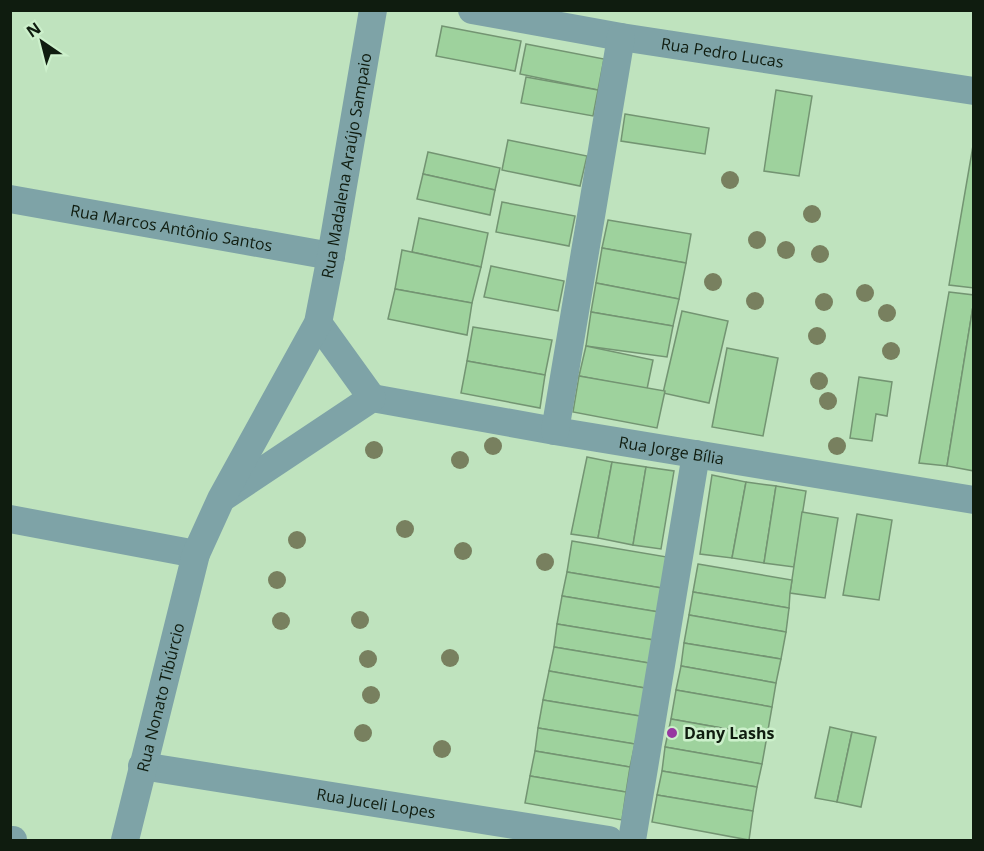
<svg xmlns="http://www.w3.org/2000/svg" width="984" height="851" font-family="'Open Sans',sans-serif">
<rect width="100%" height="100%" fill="#bfe3be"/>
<g fill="#9ed29d" stroke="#739472" stroke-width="1.5">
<polygon points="442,26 521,41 515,71 436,56"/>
<polygon points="526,44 604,59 598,90 520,74"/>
<polygon points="526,77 598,90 593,116 521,103"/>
<polygon points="776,90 812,96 799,176 764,171"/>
<polygon points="625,114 709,128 705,154 621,141"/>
<polygon points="508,140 587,156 580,186 502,170"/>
<polygon points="974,140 974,288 949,285"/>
<polygon points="428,152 500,168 495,190 423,174"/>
<polygon points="423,174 495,190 490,215 417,199"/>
<polygon points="502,202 575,216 569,246 496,232"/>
<polygon points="419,218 488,233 481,267 412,252"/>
<polygon points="608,220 691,234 686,263 602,248"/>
<polygon points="602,248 686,263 679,299 596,283"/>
<polygon points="402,250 481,267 472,303 395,289"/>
<polygon points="491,266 564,281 558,311 484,297"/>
<polygon points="596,283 679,299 673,326 591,312"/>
<polygon points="395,289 472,303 467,335 388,319"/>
<polygon points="949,292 974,295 974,300 947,466 919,463"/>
<polygon points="974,300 974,471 947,466"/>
<polygon points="682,311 728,321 709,403 663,393"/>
<polygon points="591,312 673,326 667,357 586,346"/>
<polygon points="473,327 552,340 545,375 467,361"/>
<polygon points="586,346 653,360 647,389 579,376"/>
<polygon points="727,348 778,358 763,436 712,427"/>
<polygon points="467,361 545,375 540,408 461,393"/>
<polygon points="579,376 665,391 657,428 573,412"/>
<polygon points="859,377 892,382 887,416 876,414 872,441 850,438"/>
<polygon points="587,457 612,462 598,538 571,534"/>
<polygon points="612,462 646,467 633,545 598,538"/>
<polygon points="646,467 674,471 661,549 633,545"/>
<polygon points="712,475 746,482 732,558 700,554"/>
<polygon points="746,482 776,486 764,563 732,558"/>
<polygon points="776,486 806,491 794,567 764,563"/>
<polygon points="802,512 838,518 825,598 790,593"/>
<polygon points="857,514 892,520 879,600 843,595"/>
<polygon points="572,541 667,557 662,588 567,572"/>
<polygon points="698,564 792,580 790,593 789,608 693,592"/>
<polygon points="567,572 662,588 659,612 562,596"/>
<polygon points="693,592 789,608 786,632 689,615"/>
<polygon points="562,596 659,612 654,640 557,624"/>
<polygon points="689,615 786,632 781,659 684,643"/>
<polygon points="557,624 654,640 649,663 554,647"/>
<polygon points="684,643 781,659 776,683 681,666"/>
<polygon points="554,647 649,663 645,688 549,671"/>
<polygon points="681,666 776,683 772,707 676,690"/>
<polygon points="549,671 645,688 640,716 543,700"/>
<polygon points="676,690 772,707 767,736 671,719"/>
<polygon points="543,700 640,716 635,744 538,728"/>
<polygon points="671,719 767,736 762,764 665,747"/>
<polygon points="830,727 852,732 837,802 815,798"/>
<polygon points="538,728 635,744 630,767 535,751"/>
<polygon points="852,732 876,737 861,807 837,802"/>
<polygon points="665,747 762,764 757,787 662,771"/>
<polygon points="535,751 630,767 626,792 530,776"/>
<polygon points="662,771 757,787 753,811 657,795"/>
<polygon points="530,776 626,792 622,820 525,803"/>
<polygon points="657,795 753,811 749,840 652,822"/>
</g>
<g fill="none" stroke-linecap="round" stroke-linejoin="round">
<g stroke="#7ea3a7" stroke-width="28">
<path id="s1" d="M472 10 621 37 974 91"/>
<path id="s2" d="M10 199 331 256"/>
<path id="s3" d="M372 398 555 431 974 500"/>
<polyline points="555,431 621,37"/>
<polyline points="225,496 372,398 318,323"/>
<polyline points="10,519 196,554"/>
<path id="s4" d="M142 766 609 840"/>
<polyline points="10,840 13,840"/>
<path id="s5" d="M125 840 196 554 221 499 318 323 331 256 373 10"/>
<polyline points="632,840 696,454"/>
</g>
</g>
<g fill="#78805f">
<circle cx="730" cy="180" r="9"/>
<circle cx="812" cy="214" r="9"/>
<circle cx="757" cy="240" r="9"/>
<circle cx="786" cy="250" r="9"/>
<circle cx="820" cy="254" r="9"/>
<circle cx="713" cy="282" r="9"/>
<circle cx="865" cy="293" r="9"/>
<circle cx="755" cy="301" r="9"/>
<circle cx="824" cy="302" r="9"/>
<circle cx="887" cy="313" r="9"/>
<circle cx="817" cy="336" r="9"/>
<circle cx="891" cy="351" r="9"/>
<circle cx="819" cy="381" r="9"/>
<circle cx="828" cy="401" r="9"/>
<circle cx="493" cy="446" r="9"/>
<circle cx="837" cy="446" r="9"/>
<circle cx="374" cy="450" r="9"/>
<circle cx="460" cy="460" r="9"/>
<circle cx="405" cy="529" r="9"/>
<circle cx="297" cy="540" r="9"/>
<circle cx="463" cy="551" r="9"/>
<circle cx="545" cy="562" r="9"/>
<circle cx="277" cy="580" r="9"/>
<circle cx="360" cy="620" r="9"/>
<circle cx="281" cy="621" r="9"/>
<circle cx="450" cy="658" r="9"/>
<circle cx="368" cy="659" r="9"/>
<circle cx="371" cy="695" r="9"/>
<circle cx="363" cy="733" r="9"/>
<circle cx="442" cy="749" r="9"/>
</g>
<circle fill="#9738a1" stroke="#ccf0cb" stroke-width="2" cx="672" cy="733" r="6"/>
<g text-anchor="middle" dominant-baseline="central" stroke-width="5" stroke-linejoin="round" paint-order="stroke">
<g font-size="16" fill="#0f1c0f" stroke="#ccf0cb">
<text stroke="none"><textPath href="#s1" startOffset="254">Rua Pedro Lucas</textPath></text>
<text stroke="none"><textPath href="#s5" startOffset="716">Rua Madalena Araújo Sampaio</textPath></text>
<text stroke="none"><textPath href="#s2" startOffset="164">Rua Marcos Antônio Santos</textPath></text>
<text stroke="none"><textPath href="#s3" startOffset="304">Rua Jorge Bília</textPath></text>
<text stroke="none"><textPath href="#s5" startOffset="147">Rua Nonato Tibúrcio</textPath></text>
<text stroke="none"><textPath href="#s4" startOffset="237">Rua Juceli Lopes</textPath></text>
</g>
<g font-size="16" font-weight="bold" fill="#0f1c0f" stroke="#ccf0cb" text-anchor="start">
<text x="684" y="733">Dany Lashs</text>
</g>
</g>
<rect width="984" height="851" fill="none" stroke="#0f1c0f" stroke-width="24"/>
<g transform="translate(42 42) rotate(325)" stroke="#ccf0cb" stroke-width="4.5" paint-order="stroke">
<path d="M0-4.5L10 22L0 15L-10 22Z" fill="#0f1c0f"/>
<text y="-9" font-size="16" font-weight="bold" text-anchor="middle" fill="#0f1c0f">N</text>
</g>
</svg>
